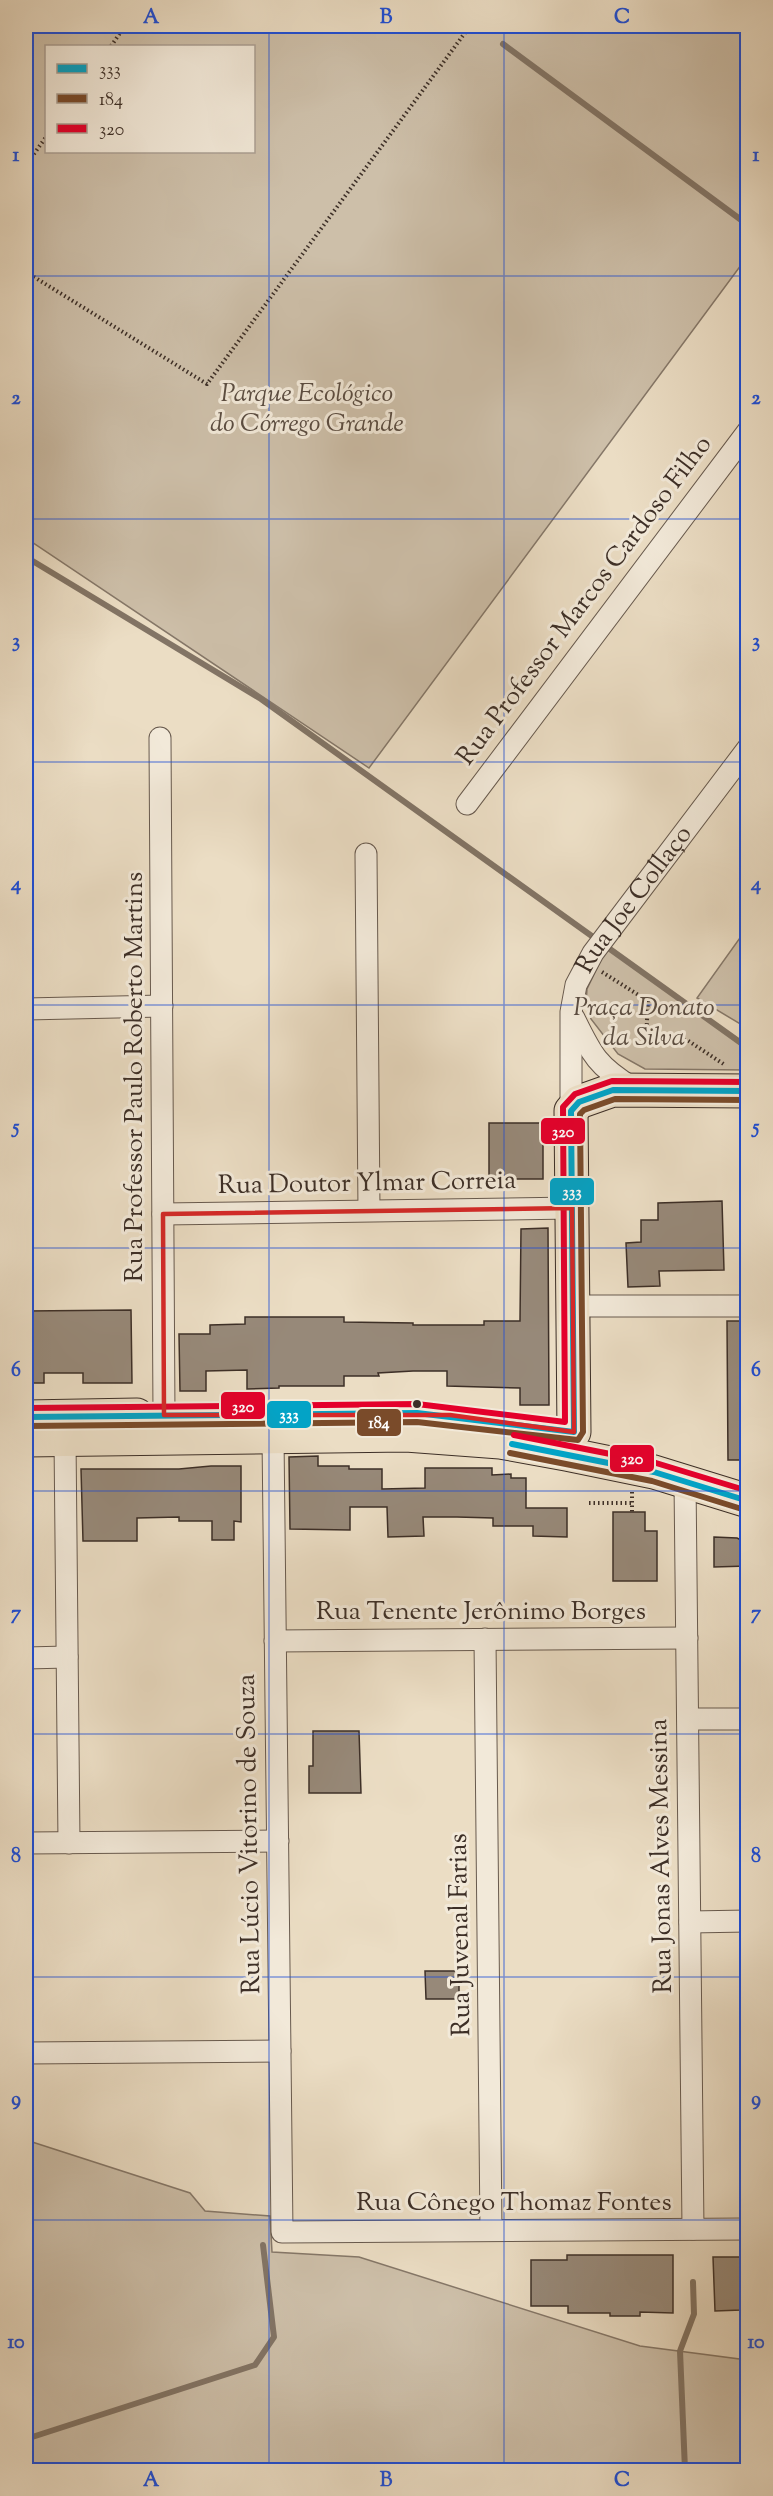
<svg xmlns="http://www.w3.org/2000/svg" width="773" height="2496" font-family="'Sorts Mill Goudy',serif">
<rect width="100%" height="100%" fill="#ebddc4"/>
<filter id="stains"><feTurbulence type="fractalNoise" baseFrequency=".00333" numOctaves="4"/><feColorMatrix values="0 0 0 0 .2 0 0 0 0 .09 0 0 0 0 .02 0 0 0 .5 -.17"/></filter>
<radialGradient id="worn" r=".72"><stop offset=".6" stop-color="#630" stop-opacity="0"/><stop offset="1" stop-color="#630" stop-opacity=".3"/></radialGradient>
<g fill="#cdbfa9" stroke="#857768" stroke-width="1.5" fill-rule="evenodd">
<path d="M26 26H747V257L369 768 26 538ZM46 46H254V152H46Z"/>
<polygon points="747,928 747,1028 697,998"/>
<polygon points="607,947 747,1048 747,1070 645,1069 618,1054 591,1019 586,1004 587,989"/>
<polygon points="26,2140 190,2193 205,2211 270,2216 272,2252 359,2257 640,2346 747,2360 747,2470 26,2470"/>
</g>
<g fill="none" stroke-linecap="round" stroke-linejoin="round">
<g stroke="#827465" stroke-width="6">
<polyline points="503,44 748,225"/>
<polyline points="26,557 261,699 748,1048"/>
<polyline points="26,2439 255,2365 274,2337 263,2245"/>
<polyline points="685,2470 680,2351 694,2314 693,2282"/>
</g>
</g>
<g fill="#978979" stroke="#3d2f27" stroke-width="1.5">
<rect x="489" y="1123" width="54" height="56"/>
<polygon points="722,1201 724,1270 659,1271 660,1286 628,1287 626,1243 641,1242 641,1220 658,1220 658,1203"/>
<polygon points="548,1228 549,1405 520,1405 520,1388 447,1386 447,1371 413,1371 378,1373 379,1376 344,1376 344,1386 279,1386 279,1388 247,1389 247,1370 206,1371 206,1391 180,1391 179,1334 210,1334 210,1325 245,1324 245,1317 344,1317 344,1322 413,1323 413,1325 484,1325 484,1321 520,1321 521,1229"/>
<polygon points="131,1310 132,1383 83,1383 83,1373 44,1373 44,1383 26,1383 26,1311"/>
<polygon points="727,1321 747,1321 747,1460 728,1460"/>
<polygon points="318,1456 318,1466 349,1466 349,1469 382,1469 382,1489 425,1488 425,1468 492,1468 492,1475 511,1474 511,1478 526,1478 526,1508 567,1508 567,1537 533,1536 533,1526 493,1526 493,1518 457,1517 423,1517 424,1536 388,1537 387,1507 350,1507 350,1530 290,1529 289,1457"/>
<polygon points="211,1466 241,1466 241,1522 234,1521 234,1540 212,1540 212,1521 179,1521 179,1517 137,1518 137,1541 83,1541 81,1469 179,1469"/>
<polygon points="613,1512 645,1512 645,1531 657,1531 657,1581 613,1581"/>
<polygon points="714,1537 737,1538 747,1543 747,1566 714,1567"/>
<polygon points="313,1731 359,1731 361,1793 309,1793 309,1766 313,1766"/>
<polygon points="425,1971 459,1971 459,1999 426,1999"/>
<polygon points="567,2255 673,2255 673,2313 640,2312 640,2316 610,2316 610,2313 568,2313 568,2306 531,2306 531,2260 567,2260"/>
<polygon points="713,2257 747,2257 747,2288 741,2288 741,2310 715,2311"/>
</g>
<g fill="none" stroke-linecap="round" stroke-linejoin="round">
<defs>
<g id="street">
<polyline points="160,738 164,1415"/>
<polyline points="467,804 748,431"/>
<polyline points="366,854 369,1210"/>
<polyline points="26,1009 162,1006"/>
<path d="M574 1018C592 1055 597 1066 633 1088"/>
<path id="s1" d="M571 1111V1012L576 985 593 953 748 748"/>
<polyline points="163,1214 572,1208"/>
<polyline points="573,1306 748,1306"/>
<polyline points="273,1437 282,2232 748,2229"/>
<polyline points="65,1439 69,1843"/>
<polyline points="685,1481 693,2229"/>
<polyline points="485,1639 491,2230"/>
<polyline points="275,1641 687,1638"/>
<polyline points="26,1658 67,1657"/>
<polyline points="688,1719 748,1719"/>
<polyline points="26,1843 278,1841"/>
<polyline points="690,1922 748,1921"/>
<polyline points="26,2053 280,2051"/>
</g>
<g id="primary">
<polyline points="26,1417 137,1415"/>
<polyline points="574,1432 571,1111 579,1102 613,1090 748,1091"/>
<polyline points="26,1440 406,1435 500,1442 566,1454 654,1472 748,1501"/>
</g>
</defs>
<use href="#street" stroke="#685a4e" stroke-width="23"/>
<use href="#primary" stroke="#3d2f27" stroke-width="35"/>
<g stroke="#3d2f27" stroke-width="4" stroke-dasharray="1.5 3" stroke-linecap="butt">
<polyline points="111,46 125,26"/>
<polyline points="26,165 46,137"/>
<polyline points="26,272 207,384 470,26"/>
<polyline points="602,972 648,1001 646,1039 687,1040 725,1065"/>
<polyline points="632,1492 632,1512"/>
<polyline points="589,1503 632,1503"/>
</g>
<use href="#street" stroke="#f2e9d9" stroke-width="21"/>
<use href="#primary" stroke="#ebddc4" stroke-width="33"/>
<defs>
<g id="bus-1">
<polyline points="26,1417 417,1413 574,1432 571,1111 579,1102 613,1090 748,1091"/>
<polyline points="512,1444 654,1472 748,1501"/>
</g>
<g id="bus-2">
<polyline points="26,1426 417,1422 578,1440 583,1432 580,1114 584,1110 615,1099 748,1100"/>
<polyline points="510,1453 652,1481 745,1510"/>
</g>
<g id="bus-3">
<polyline points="26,1408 417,1404 565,1422 563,1107 575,1094 612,1081 748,1082"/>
<polyline points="514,1435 656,1463 748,1491"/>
</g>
</defs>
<use href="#bus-1" stroke="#f2e9d9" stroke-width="10"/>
<use href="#bus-2" stroke="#f2e9d9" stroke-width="10"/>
<use href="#bus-3" stroke="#f2e9d9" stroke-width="10"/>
<use href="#bus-1" stroke="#03a3c6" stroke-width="6"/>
<use href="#bus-2" stroke="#7a4b2a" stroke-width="6"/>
<use href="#bus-3" stroke="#e4002b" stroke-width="6"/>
</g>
<path fill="none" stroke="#d62828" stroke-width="4.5" stroke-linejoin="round" d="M572 1208 574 1432 450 1415H164L163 1214Z"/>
<path fill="none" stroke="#1d4ed8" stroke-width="1.5" stroke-opacity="0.55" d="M269 26V2470M504 26V2470M26 276H748M26 519H748M26 762H748M26 1005H748M26 1248H748M26 1491H748M26 1734H748M26 1977H748M26 2220H748"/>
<circle fill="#3d2f27" stroke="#f2e9d9" stroke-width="2" cx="417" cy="1404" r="5"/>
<g text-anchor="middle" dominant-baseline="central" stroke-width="6" stroke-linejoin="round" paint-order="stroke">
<g font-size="26" font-style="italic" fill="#5a4c41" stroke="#f2e9d9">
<text x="307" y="394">Parque Ecológico<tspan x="307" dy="30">do Córrego Grande</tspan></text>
<text x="644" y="1008">Praça Donato<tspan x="644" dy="30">da Silva</tspan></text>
</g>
<g font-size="26" fill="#3d2f27" stroke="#f2e9d9">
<text transform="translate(585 601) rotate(-53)">Rua Professor Marcos Cardoso Filho</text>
<text stroke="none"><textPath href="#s1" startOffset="230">Rua Joe Collaço</textPath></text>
<text transform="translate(135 1077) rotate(-90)">Rua Professor Paulo Roberto Martins</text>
<text transform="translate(367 1184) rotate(-1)">Rua Doutor Ylmar Correia</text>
<text x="481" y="1612">Rua Tenente Jerônimo Borges</text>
<text transform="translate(250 1834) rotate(-91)">Rua Lúcio Vitorino de Souza</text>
<text transform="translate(662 1856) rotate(-91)">Rua Jonas Alves Messina</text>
<text transform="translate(461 1935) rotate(-91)">Rua Juvenal Farias</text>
<text x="514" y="2203">Rua Cônego Thomaz Fontes</text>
</g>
</g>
<g stroke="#f2e9d9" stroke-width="2">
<rect x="540" y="1117" width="46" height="28" rx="6" fill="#e4002b"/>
<rect x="549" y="1177" width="46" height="29" rx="6" fill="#03a3c6"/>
<rect x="220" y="1391" width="46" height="29" rx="6" fill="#e4002b"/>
<rect x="266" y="1400" width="46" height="29" rx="6" fill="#03a3c6"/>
<rect x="356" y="1408" width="46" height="29" rx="6" fill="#7a4b2a"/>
<rect x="609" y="1444" width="46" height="29" rx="6" fill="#e4002b"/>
</g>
<g font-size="16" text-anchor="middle" font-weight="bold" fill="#fff">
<text x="563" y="1137">320</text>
<text x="572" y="1197">333</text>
<text x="243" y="1412">320</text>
<text x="289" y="1420">333</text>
<text x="379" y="1428">184</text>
<text x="632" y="1464">320</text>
</g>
<rect width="773" height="2496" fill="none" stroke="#ebddc4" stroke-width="66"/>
<rect x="45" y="45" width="210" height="108" fill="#f2e9d9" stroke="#aa9f92" stroke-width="1.5"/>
<rect x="57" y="64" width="30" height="9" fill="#03a3c6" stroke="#aa9f92" stroke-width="1.5"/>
<text x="99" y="75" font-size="18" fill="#3d2f27">333</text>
<rect x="57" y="94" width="30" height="9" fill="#7a4b2a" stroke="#aa9f92" stroke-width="1.5"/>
<text x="99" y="105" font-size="18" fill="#3d2f27">184</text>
<rect x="57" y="124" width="30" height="9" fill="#e4002b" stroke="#aa9f92" stroke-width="1.5"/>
<text x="99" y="135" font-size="18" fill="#3d2f27">320</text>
<rect x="33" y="33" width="707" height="2430" fill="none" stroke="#1d4ed8" stroke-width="2"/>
<g font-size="20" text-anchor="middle" font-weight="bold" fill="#1d4ed8">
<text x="151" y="23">A</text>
<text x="386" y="23">B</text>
<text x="622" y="23">C</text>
<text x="16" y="161">1</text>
<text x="756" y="161">1</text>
<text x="16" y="404">2</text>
<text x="756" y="404">2</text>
<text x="16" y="647">3</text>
<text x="756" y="647">3</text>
<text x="16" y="890">4</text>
<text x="756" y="890">4</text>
<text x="16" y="1133">5</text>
<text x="756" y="1133">5</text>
<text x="16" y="1376">6</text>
<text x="756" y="1376">6</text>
<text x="16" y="1619">7</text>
<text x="756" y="1619">7</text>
<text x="16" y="1862">8</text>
<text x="756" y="1862">8</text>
<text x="16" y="2105">9</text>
<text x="756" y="2105">9</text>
<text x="16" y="2348">10</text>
<text x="756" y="2348">10</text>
<text x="151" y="2486">A</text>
<text x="386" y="2486">B</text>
<text x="622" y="2486">C</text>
</g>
<rect width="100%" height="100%" filter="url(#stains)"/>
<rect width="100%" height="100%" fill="url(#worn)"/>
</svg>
